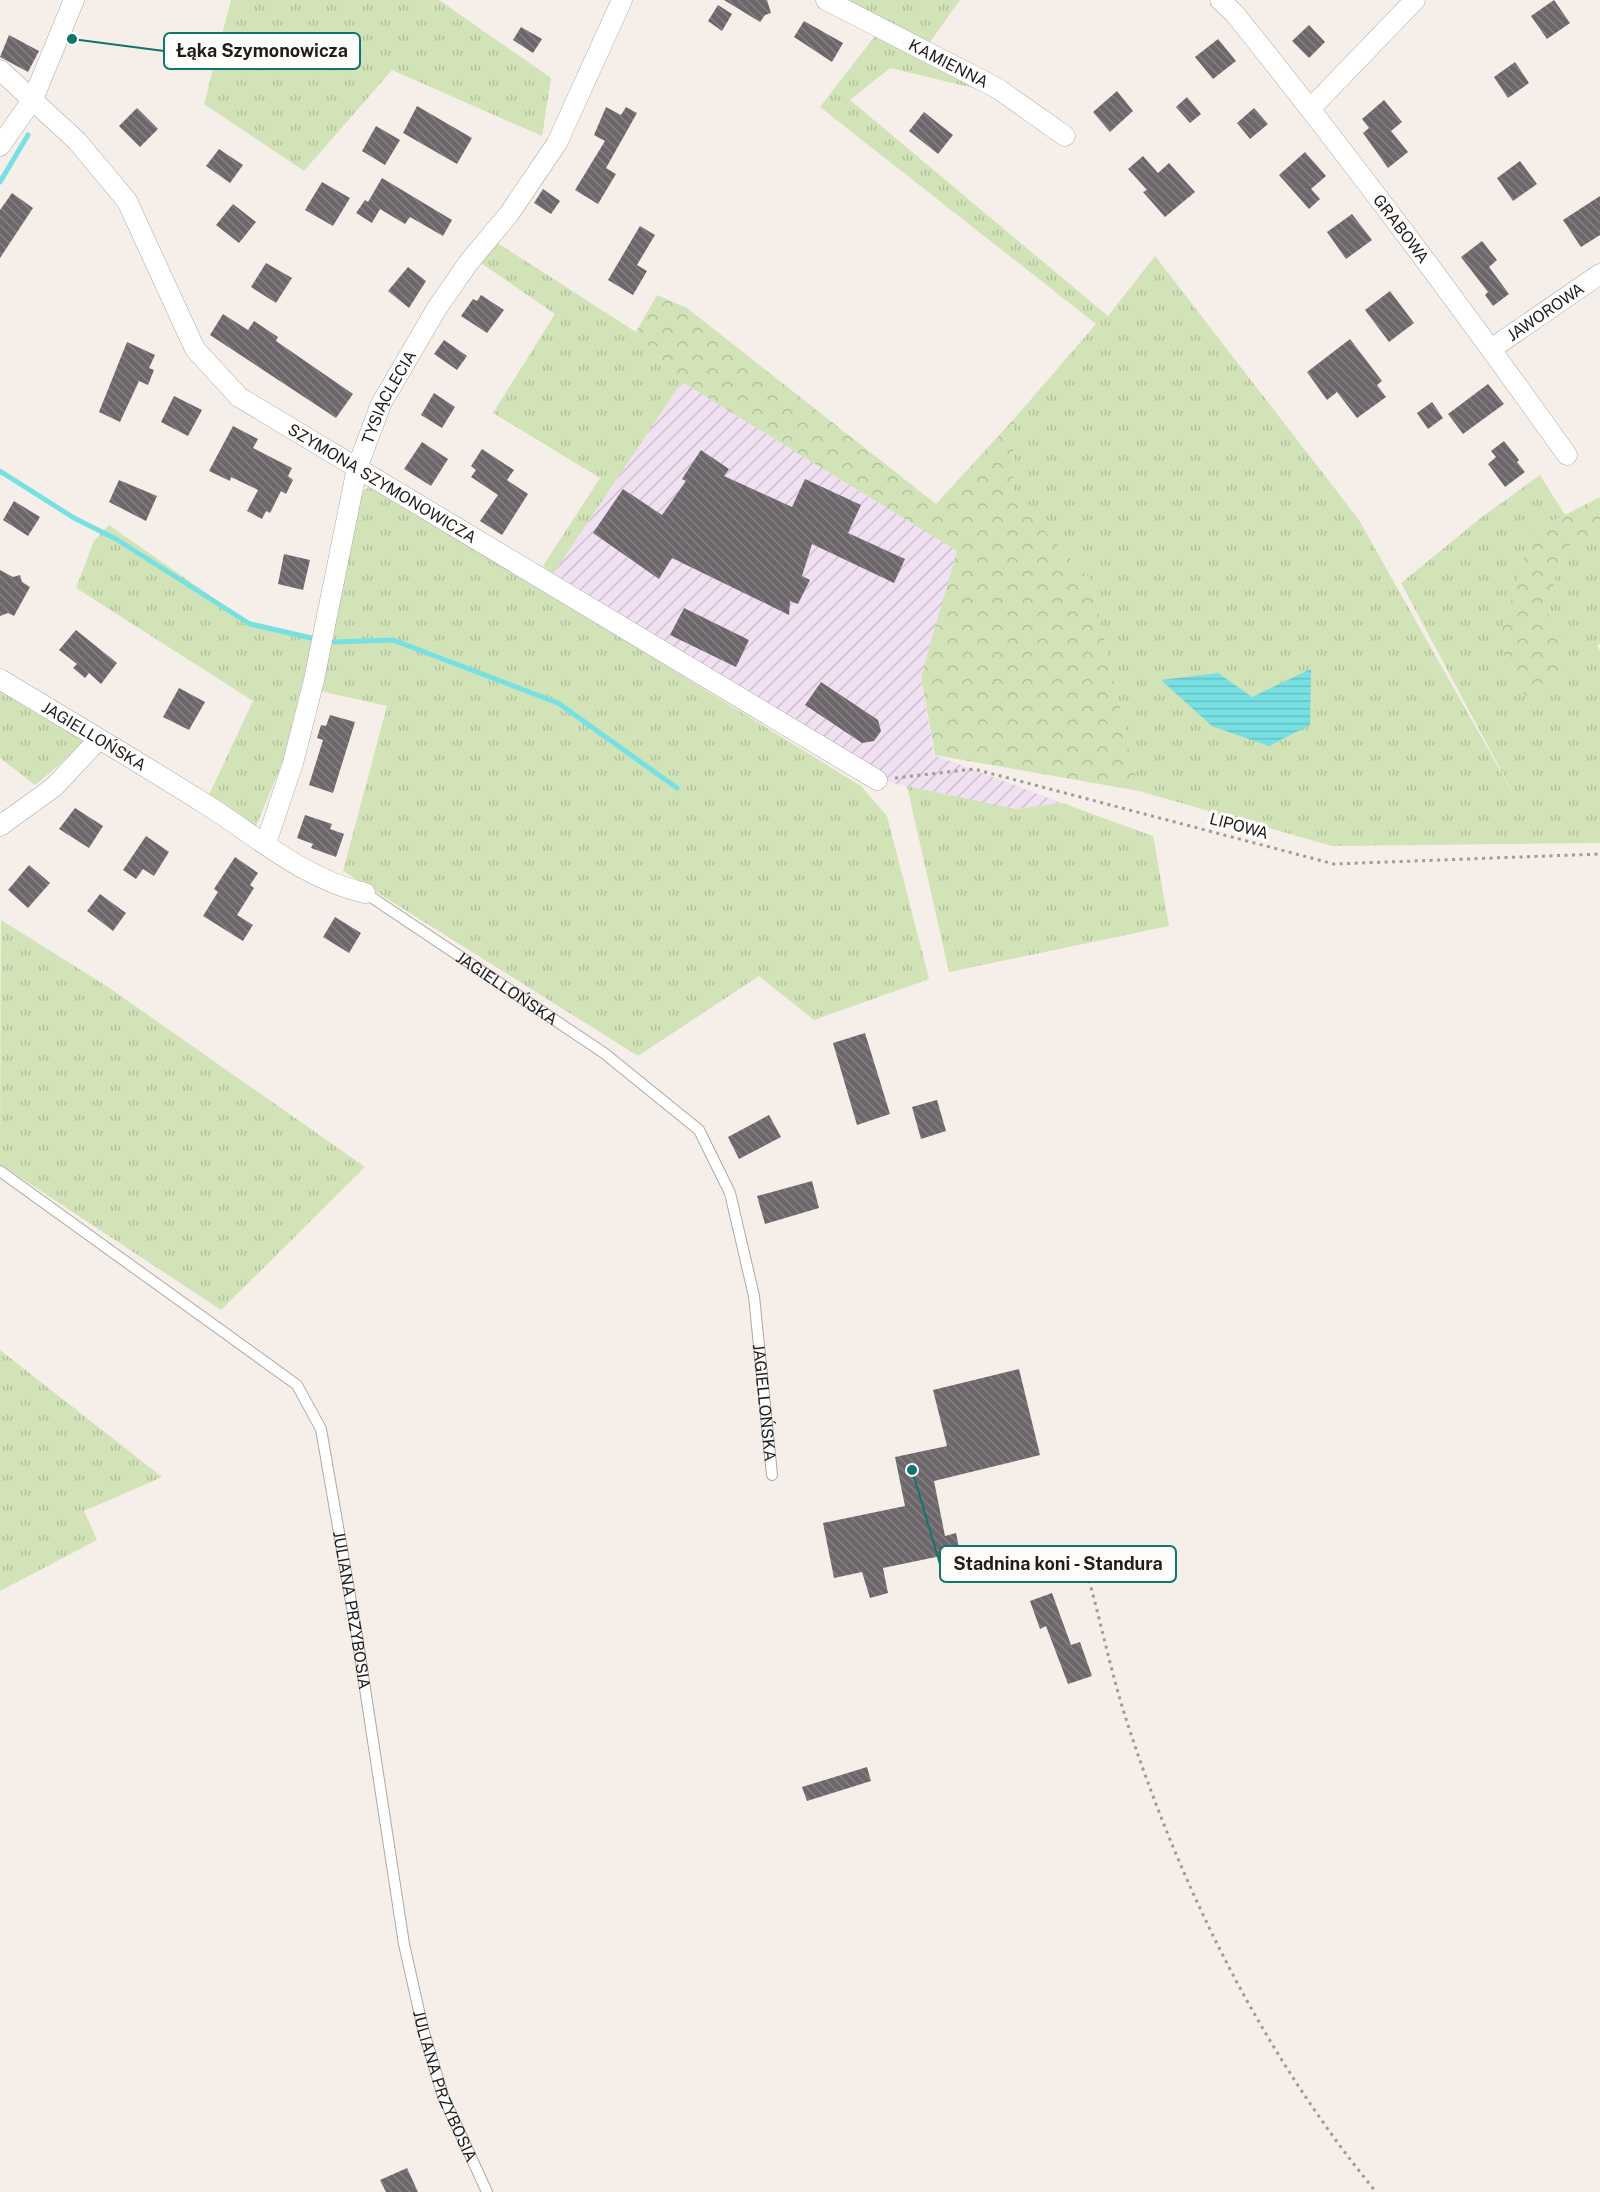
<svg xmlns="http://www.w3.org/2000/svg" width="1600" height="2192" font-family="'Public Sans',sans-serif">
<defs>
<pattern id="industrial-furrows" width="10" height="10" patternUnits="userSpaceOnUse" patternTransform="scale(1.5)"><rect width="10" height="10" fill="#f1e0f2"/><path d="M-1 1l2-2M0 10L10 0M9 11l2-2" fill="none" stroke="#cec0cf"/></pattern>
<pattern id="grass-tufts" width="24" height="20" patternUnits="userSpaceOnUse" patternTransform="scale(1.5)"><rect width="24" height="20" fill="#d1e3b7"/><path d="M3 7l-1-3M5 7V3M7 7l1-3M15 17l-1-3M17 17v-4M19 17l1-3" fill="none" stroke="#b3c29d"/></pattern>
<pattern id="forest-crowns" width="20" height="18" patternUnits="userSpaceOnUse" patternTransform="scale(1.5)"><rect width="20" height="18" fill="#d1e3b7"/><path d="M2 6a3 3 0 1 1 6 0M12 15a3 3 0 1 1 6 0" fill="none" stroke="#b3c29d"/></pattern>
<pattern id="water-rules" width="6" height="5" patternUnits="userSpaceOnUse" patternTransform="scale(1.5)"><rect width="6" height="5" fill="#77e0e3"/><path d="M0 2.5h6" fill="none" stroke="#67c0c2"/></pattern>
<pattern id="building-back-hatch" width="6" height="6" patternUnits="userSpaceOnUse" patternTransform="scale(1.5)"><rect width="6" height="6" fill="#6d676c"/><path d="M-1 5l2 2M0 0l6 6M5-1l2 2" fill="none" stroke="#858084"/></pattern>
</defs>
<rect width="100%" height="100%" fill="#f6efe9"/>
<polygon fill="url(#industrial-furrows)" points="682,382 957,551 921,676 934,755 1062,803 1016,809 877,780 547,583"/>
<g fill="url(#grass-tufts)">
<polygon points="231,0 439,0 551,78 542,136 392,70 304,171 204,104"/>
<polygon points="843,0 960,0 928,45 990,92 890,68 850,100 1108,316 1155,256 1359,520 1519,804 1401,583 1482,517 1540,475 1565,515 1532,532 1548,614 1559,558 1578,534 1600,540 1600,644 1597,645 1600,651 1600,843 1332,846 1139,791 1091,580 1013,498 1014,419 1096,324 820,107 881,28"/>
<polygon points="496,242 636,332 682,382 553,574 543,566 600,478 493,413 555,314 478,261"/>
<polygon points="373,485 861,786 887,816 929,979 814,1020 759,976 638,1056 343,871 387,706 320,691 361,492"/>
<polygon points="109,525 245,620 314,636 283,761 256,826 208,797 253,701 76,588 94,541"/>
<polygon points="0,688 89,740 35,785 0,758"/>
<polygon points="907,786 1016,809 1062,803 1153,836 1169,926 949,972"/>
<polygon points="1,920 108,987 365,1167 221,1310 0,1164"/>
<polygon points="0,1350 162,1477 84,1511 97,1540 0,1591"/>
</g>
<g fill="url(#forest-crowns)">
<polygon points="657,295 687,308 936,504 1014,419 1013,498 1091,580 1139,791 935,755 921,676 957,551 682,382 636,332"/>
<polygon points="1600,497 1600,540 1578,535 1559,558 1548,614 1562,641 1559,686 1525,696 1499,641 1532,532"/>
</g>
<polygon fill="url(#water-rules)" points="1311,669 1310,725 1269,746 1212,726 1161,680 1218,673 1252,697"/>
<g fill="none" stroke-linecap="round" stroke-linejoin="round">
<g stroke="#77e0e3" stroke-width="5">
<polyline points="0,182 28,135"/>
<polyline points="0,471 74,518 116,539 250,624 311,638"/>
<polyline points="334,642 393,640 558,703 677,788"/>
</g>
</g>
<g fill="url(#building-back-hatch)">
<polygon points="724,0 767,0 771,13 765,15 760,22"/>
<polygon points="1554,0 1570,23 1547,39 1531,16"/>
<polygon points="718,5 732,14 722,31 708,21"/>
<polygon points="804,21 843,43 832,62 794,37"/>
<polygon points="1309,25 1325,42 1309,58 1292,41"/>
<polygon points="521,27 542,39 533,53 513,40"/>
<polygon points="9,35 39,51 28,72 0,57"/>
<polygon points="1218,39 1236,61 1213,79 1195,57"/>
<polygon points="1515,62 1529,83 1508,98 1494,77"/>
<polygon points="1117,91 1133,111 1110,132 1093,112"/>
<polygon points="1187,97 1201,114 1190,123 1176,107"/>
<polygon points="1384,100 1402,122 1391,131 1408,152 1388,168 1363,133 1369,128 1362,119"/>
<polygon points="417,106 472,138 457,164 403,133"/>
<polygon points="606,107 621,115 626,107 637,113 606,168 616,174 598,204 575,190 605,141 594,135"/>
<polygon points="137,108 158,129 140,147 119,126"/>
<polygon points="1254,108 1268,124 1250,139 1237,123"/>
<polygon points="924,112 953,135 938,154 909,131"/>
<polygon points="376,126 400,140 385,165 362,151"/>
<polygon points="219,149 243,165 230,183 206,166"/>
<polygon points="1305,152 1326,176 1311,189 1320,199 1309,209 1279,175"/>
<polygon points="1143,156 1158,173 1169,163 1195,192 1165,217 1143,192 1147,190 1128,169"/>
<polygon points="1520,161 1537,184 1513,201 1497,178"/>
<polygon points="382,178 452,220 443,236 410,217 405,224 380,209 372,223 356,213 365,200 368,202"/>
<polygon points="322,182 350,198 333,226 305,210"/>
<polygon points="543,189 560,201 551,214 534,203"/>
<polygon points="12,193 33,208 0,258 0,210"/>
<polygon points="1600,196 1600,235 1581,247 1563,220"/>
<polygon points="233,204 256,222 239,243 216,225"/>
<polygon points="1352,214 1372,240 1346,259 1327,232"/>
<polygon points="640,226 655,235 637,265 647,271 633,295 608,280"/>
<polygon points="1482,241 1497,260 1489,267 1509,294 1493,306 1485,295 1488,292 1461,257"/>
<polygon points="266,263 292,278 276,303 251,287"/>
<polygon points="408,267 426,281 409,308 388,291"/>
<polygon points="1390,291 1414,323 1389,342 1365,310"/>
<polygon points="481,295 504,310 487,333 461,316 473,299 477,301"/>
<polygon points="223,314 248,330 254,321 278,337 276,341 353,394 336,418 210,335"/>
<polygon points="1350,339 1382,381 1377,385 1386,397 1357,418 1337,392 1327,400 1307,372"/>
<polygon points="444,340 467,356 457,370 434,354"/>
<polygon points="127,342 155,355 149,368 154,370 148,385 139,381 120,422 99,412"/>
<polygon points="1488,384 1504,404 1463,434 1448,414"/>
<polygon points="434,393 455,407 442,428 421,415"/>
<polygon points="174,396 202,410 188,436 161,422"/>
<polygon points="1432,402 1443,418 1428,429 1417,413"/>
<polygon points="233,426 258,439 253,448 292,468 288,476 293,480 286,494 281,491 270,513 266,511 262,519 247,511 258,490 231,477 230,481 209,471"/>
<polygon points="1504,441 1519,460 1517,462 1525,472 1505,487 1488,464 1496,457 1491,451"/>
<polygon points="422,442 448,459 431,486 404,469"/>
<polygon points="482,449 514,470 507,480 528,494 502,535 480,521 498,495 471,477 476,470 471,466"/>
<polygon points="701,450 729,469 724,476 792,507 805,479 861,505 848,533 905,559 894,583 812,544 802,576 810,580 798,604 790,601 789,615 672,558 659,579 593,533 623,489 662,515 686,481 682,479"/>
<polygon points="119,480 157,496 146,521 109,502"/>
<polygon points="14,501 40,517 28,536 3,520"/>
<polygon points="284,554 310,560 303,590 278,584"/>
<polygon points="0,570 13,577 20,575 22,582 30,587 14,616 8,613 0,616"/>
<polygon points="684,608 749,640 736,667 670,635"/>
<polygon points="76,630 117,663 101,684 89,673 85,678 73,668 77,664 59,650"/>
<polygon points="821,682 878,720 881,731 874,741 862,743 805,705"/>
<polygon points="179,688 205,702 189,730 163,717"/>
<polygon points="330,715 355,722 333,793 309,785 323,740 317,738 321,725 326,726"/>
<polygon points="75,808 103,826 89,848 59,829"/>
<polygon points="305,815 332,824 330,829 344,834 336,857 311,848 313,844 297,838"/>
<polygon points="146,836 169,852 154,876 143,869 136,879 123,870"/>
<polygon points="235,857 258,873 250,885 254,888 237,915 253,925 243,941 203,916 218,892 214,889"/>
<polygon points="29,865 50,883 28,908 8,890"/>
<polygon points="100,894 126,913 113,931 87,911"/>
<polygon points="335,917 361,933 349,953 323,937"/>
<polygon points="865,1033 890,1114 857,1125 833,1043"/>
<polygon points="937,1100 946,1131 921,1139 912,1107"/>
<polygon points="769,1115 781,1137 739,1159 728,1137"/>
<polygon points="812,1181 819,1208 765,1224 757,1196"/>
<polygon points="1019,1369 1040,1455 934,1481 945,1536 956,1533 960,1552 883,1568 888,1593 870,1598 862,1572 834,1578 823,1523 905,1506 895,1457 947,1446 933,1390"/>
<polygon points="1052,1593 1071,1645 1080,1642 1092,1676 1068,1684 1046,1626 1040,1629 1030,1601"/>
<polygon points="867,1767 871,1781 807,1801 802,1787"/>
<polygon points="407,2168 418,2192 386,2192 380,2180"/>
</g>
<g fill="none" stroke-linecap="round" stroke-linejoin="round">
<defs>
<g id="lane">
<path id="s1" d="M365 893 604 1053 699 1130 730 1193 754 1296 772 1475"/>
<path id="s2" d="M0 1171 297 1385 321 1429 357 1636 404 1944 423 2029 443 2096 487 2192"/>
</g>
<g id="street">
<path id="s3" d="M826 0 997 88 1065 136"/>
<path id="s4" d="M1220 0 1234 13C1350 157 1460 305 1567 455"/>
<path id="s5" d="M0 70 77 141 127 201 195 349 239 397 877 780"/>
<polyline points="1311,108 1415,0"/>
<polyline points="0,146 33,99 74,0"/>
<path id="s6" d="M1491 349 1600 274"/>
<path id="s7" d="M0 679C69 721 139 762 207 805 259 838 304 879 365 893"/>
<polyline points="0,826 54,787 99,739"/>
<path id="s8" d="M266 843 293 763 314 680 357 468 381 404 437 308 469 262 509 214 557 143 622 0"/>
</g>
</defs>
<use href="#lane" stroke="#afa8a3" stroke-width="12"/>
<use href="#street" stroke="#afa8a3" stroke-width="21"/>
<g stroke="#a09b97" stroke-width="3" stroke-dasharray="3 4.5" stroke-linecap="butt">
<polyline points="895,778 974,769 1334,864 1600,854"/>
<path d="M1087 1573C1101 1622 1111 1673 1127 1722 1182 1891 1263 2054 1376 2192"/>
</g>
<use href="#lane" stroke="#fff" stroke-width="10"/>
<use href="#street" stroke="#fff" stroke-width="20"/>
</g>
<g text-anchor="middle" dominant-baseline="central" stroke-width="6" stroke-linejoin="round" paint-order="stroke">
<g font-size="16" fill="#201d1b" stroke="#fffefc">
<text stroke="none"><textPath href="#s3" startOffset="138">KAMIENNA</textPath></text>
<text stroke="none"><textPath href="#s4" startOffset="292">GRABOWA</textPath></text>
<text stroke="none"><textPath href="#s6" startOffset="66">JAWOROWA</textPath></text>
<text stroke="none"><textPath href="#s8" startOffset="464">TYSIĄCLECIA</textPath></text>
<text stroke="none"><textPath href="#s5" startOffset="578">SZYMONA SZYMONOWICZA</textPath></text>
<text stroke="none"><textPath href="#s7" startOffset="110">JAGIELLOŃSKA</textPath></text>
<text transform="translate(1239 826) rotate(15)">LIPOWA</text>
<text stroke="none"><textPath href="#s1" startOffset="171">JAGIELLOŃSKA</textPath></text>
<text stroke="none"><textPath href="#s1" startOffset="693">JAGIELLOŃSKA</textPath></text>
<text stroke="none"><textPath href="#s2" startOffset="600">JULIANA PRZYBOSIA</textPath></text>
<text stroke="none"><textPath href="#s2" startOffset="1086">JULIANA PRZYBOSIA</textPath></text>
</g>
</g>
<path fill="none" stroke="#0f766e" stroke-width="2" d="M72 39L164 51M912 1470L940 1564"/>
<g fill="#0f766e" stroke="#fffefc" stroke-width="2">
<circle cx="72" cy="39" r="6"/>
<circle cx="912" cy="1470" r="6"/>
</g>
<g fill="#fffefc" stroke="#0f766e" stroke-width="2">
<rect x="164" y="33" width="196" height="36" rx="6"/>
<rect x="940" y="1546" width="236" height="36" rx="6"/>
</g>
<g font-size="18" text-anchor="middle" font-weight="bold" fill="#201d1b">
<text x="262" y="57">Łąka Szymonowicza</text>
<text x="1058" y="1570">Stadnina koni - Standura</text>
</g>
</svg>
